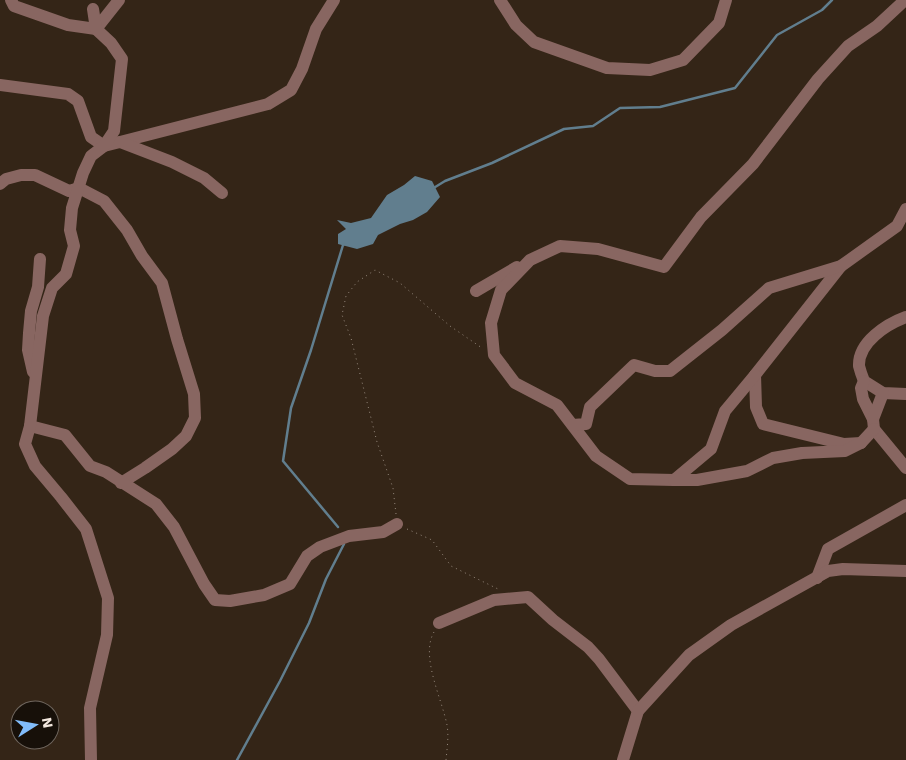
<svg xmlns="http://www.w3.org/2000/svg" width="906" height="760" font-family="'Work Sans',sans-serif">
<rect width="100%" height="100%" fill="#342517"/>
<polygon fill="#617e8e" points="415,176 432,181 440,197 427,212 413,220 400,224 378,235 373,244 357,249 338,244 338,234 346,229 337,220 351,223 371,218 387,195 404,185"/>
<g fill="none" stroke-linecap="round" stroke-linejoin="round">
<g stroke="#617e8e" stroke-width="2.5">
<polyline points="432,189 445,181 492,163 564,129 593,126 620,108 660,107 735,88 777,35 822,10 832,0"/>
<polyline points="338,527 283,461 291,408 311,350 343,245 345,244"/>
<polyline points="237,760 280,681 309,623 326,579 344,544"/>
</g>
<g stroke="#978a7e" stroke-width="1" stroke-dasharray="1 4" stroke-linecap="butt">
<polyline points="396,514 393,488 377,442 351,338 342,315 346,296 357,282 375,270 400,283 450,326 482,348"/>
<polyline points="407,529 432,540 451,566 498,589"/>
<path d="M434 632C420 656 442 699 447 725 449 736 447 749 446 760"/>
</g>
<g stroke="#886661" stroke-width="12">
<polyline points="11,0 14,6 68,25 96,29 119,0"/>
<polyline points="500,0 516,25 534,42 607,68 650,70 683,60 719,23 726,0"/>
<polyline points="0,85 68,94 78,101 91,137 104,146 120,142 268,104 291,90 302,69 316,29 334,0"/>
<polyline points="120,142 172,162 204,178 222,193"/>
<polyline points="0,184 6,179 21,175 35,175 69,191 79,188 104,201 127,230 142,256 162,283 177,339 194,394 195,418 186,436 172,449 145,468 121,483"/>
<polyline points="841,266 755,375 756,407 763,424 844,444 861,443"/>
<polyline points="476,291 517,267"/>
<path d="M906 317C887 324 858 342 859 366 860 370 862 376 864 381L883 393 906 394"/>
<polyline points="33,372 28,350 29,333 31,311 38,287 40,259"/>
<polyline points="755,375 725,411 711,449 674,480 630,479 596,456 557,405 515,383 494,355 491,323 501,290 530,260 560,246 598,249 664,267 701,217 753,164 818,79 848,46 877,26 905,0"/>
<polyline points="864,381 861,388 863,399 873,419 874,429 906,468"/>
<polyline points="873,419 883,393"/>
<polyline points="573,425 586,424 590,407 634,365 655,371 670,371 722,330 769,288 841,266 897,226 906,209"/>
<polyline points="30,426 65,435 90,466 106,472 156,504 174,527 204,584 215,600 230,601 264,595 290,584 307,556 320,547 349,536 383,532 397,524"/>
<polyline points="674,480 697,480 747,471 773,458 802,453 845,451 861,443 874,429"/>
<polyline points="817,578 828,549 906,505"/>
<polyline points="439,623 494,600 528,597 553,620 588,647 599,659 638,711"/>
<polyline points="91,760 90,708 107,635 108,598 86,529 61,497 35,466 25,444 30,426 43,316 52,288 66,274 74,246 70,230 72,208 83,173 91,156 104,146 114,131 122,59 111,43 96,29 93,9"/>
<polyline points="623,760 638,711 689,655 731,625 828,571 843,569 906,571"/>
</g>
</g>
<g transform="translate(35 725) rotate(79)"><circle r="24" fill="#171009" stroke="#6f665e"/>
<path d="M0-4L9 19L0 12L-9 19Z" fill="#81bcfa"/>
<text y="-8" font-size="14" font-weight="bold" text-anchor="middle" fill="#f2e7de">N</text>
</g>
</svg>
